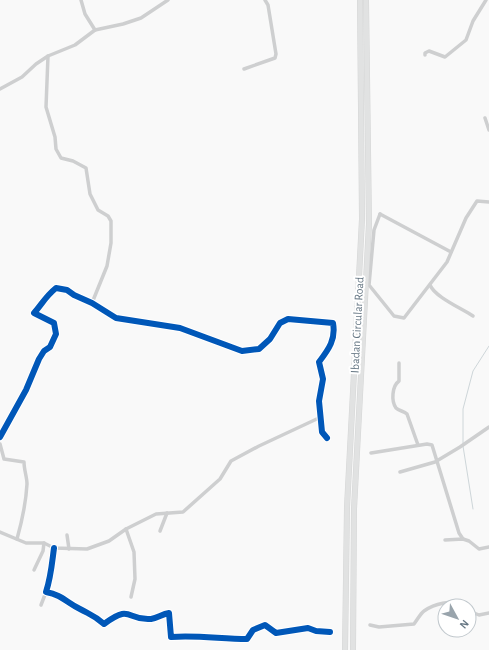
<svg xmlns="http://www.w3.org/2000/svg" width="489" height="650" font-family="'Alegreya Sans',sans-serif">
<rect width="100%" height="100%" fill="#f9f9f9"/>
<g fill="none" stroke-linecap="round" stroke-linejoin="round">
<g stroke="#ced6d9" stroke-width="1">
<polyline points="463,443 463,409 473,371 489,346"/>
<polyline points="463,446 473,509"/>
</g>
<defs>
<g id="highway">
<polyline points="345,650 347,507 362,219 360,0"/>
<polyline points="353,650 354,509 369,224 366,0"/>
</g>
</defs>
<use href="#highway" stroke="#d5d6d6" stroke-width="6"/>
<g stroke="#cecfd0" stroke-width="3.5">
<polyline points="81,0 85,14 95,30"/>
<polyline points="425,55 425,53 429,51 445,57 466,40 473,21 486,0"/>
<polyline points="48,56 46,107 55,137 56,149 61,158 73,161 86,168 90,194 98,210 108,216 111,221 111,243 107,266 92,303"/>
<polyline points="244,69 275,58 276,54 268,5 265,0"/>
<polyline points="0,89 22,77 36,64 48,56 75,45 95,30 123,24 141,18 168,0"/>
<polyline points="485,118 489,130"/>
<polyline points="380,214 374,230 369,285 394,316 404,318 447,262 466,218 477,201 489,202"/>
<polyline points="380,214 451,252"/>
<path d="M430 285C435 297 461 308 473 316"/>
<path d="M399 363V381C392 386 391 401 396 408 399 411 404 411 407 414L418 445"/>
<path d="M0 437 26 390 39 359 44 351 50 347 56 334 54 323 34 313C43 303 45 297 56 288L67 290 74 295 92 303 116 318 180 328 242 351 259 349 270 339 280 323 288 319 333 323C336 339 329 349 319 362L323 379 319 401 322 432 327 438"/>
<path d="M0 444 4 459 24 462C24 470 27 477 27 484 26 503 22 521 17 539"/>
<polyline points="371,453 427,444 432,445 459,533 463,539"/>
<polyline points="400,472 435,462 460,447 489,427"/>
<polyline points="126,529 134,552 135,579 131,597"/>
<polyline points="160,531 167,513"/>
<polyline points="0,532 26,543 44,543 54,548 87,549 109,541 126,529 156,514 183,512 220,479 231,461 259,446 321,417"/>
<polyline points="67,535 69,549"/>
<polyline points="445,540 463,539 469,541 479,549 489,547"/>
<path d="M54 548C52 563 51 577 46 592 62 595 66 602 80 609 91 615 94 615 104 624 132 603 126 621 151 619 158 618 162 614 169 613L171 637C197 635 222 639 247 639L253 630 265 625 276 633 308 628 316 631 330 632"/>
<polyline points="34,570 43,551 44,543"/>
<polyline points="41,605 46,592"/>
<polyline points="469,611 479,615 489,613"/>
<path d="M370 625 379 627 414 624C417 620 421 613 424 611 434 604 451 599 462 606"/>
</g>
<use href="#highway" stroke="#e1e2e2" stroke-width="5"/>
<defs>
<g id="cycleway">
<path d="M0 437 26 390 39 359 44 351 50 347 56 334 54 323 34 313C43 303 45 297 56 288L67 290 74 295 92 303 116 318 180 328 242 351 259 349 270 339 280 323 288 319 333 323C336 339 329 349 319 362L323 379 319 401 322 432 327 438"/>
<path d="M54 548C52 563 51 577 46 592 62 595 66 602 80 609 91 615 94 615 104 624 132 603 126 621 151 619 158 618 162 614 169 613L171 637C197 635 222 639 247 639L253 630 265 625 276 633 308 628 316 631 330 632"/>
</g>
</defs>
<use href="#cycleway" stroke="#fff" stroke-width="8"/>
<use href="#cycleway" stroke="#0057b8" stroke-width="6"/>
</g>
<g text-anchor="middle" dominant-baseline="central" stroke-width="4" stroke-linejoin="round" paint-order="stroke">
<g font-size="12" fill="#657683" stroke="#fff">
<text transform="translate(357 325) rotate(-87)">Ibadan Circular Road</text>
</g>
</g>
<g transform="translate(457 618) rotate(130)"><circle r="19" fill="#ffffff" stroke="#c1c8cd"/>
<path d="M0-3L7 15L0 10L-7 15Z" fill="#99a4ac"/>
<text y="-6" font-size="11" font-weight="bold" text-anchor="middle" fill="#657683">N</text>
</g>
</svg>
